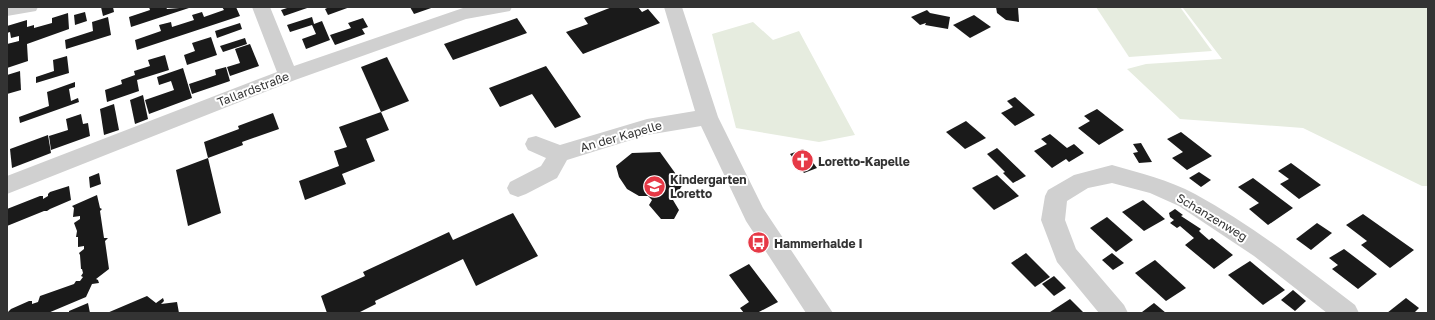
<svg xmlns="http://www.w3.org/2000/svg" width="1435" height="320" font-family="'Golos Text',sans-serif">
<rect width="100%" height="100%" fill="#fff"/>
<g fill="#e6ecdf">
<polygon points="1096,7 1180,7 1212,51 1129,57"/>
<polygon points="1210,7 1428,7 1428,186 1422,186 1303,128 1180,119 1127,69 1146,64 1222,59 1183,8"/>
<polygon points="753,22 773,40 799,31 855,135 819,142 736,128 712,34"/>
</g>
<g fill="#1a1a1a">
<polygon points="101,7 113,7 114,12 103,16"/>
<polygon points="149,7 166,7 167,9 192,7 131,27 129,17 150,10"/>
<polygon points="222,7 236,7 240,16 137,50 135,40 161,31 159,25 171,22 172,27 194,20 192,15 202,12 204,17 224,10"/>
<polygon points="290,7 310,7 284,16 281,10"/>
<polygon points="329,7 350,7 328,15 325,9"/>
<polygon points="410,7 434,7 414,14"/>
<polygon points="612,7 638,7 642,12 648,9 660,23 583,54 566,32 588,24 584,18"/>
<polygon points="996,7 1018,7 1019,22 1006,20 997,13"/>
<polygon points="927,10 930,13 950,17 948,29 925,25 926,23 920,25 911,17"/>
<polygon points="85,12 87,21 75,25 74,15"/>
<polygon points="68,13 69,29 27,44 28,61 7,68 7,44 19,41 19,36 11,38 10,32 7,33 7,26 27,20 27,27 34,25 34,28 52,23 52,18"/>
<polygon points="974,15 991,27 970,38 953,25"/>
<polygon points="108,17 111,35 66,49 65,40 93,31 92,22"/>
<polygon points="312,17 314,24 322,21 330,40 306,49 302,39 316,34 312,25 290,32 287,25"/>
<polygon points="363,18 368,27 362,29 365,34 335,45 330,35 351,28 348,23"/>
<polygon points="517,18 527,33 453,60 444,44"/>
<polygon points="240,23 242,29 217,38 215,31"/>
<polygon points="211,37 217,55 187,65 184,55 195,51 192,43"/>
<polygon points="245,38 247,44 223,52 220,46"/>
<polygon points="250,44 259,66 230,76 227,67 240,63 235,49"/>
<polygon points="165,55 169,70 137,80 139,91 107,102 105,90 122,84 121,80 135,75 134,71 150,66 148,60"/>
<polygon points="67,56 69,73 36,83 36,77 54,71 53,60"/>
<polygon points="387,57 409,101 381,112 361,67"/>
<polygon points="546,66 581,117 555,128 532,94 500,107 489,88"/>
<polygon points="226,67 230,81 192,94 189,84 216,75 215,70"/>
<polygon points="183,68 192,98 149,114 145,100 174,90 171,81 159,85 157,77"/>
<polygon points="20,71 21,90 7,94 7,75"/>
<polygon points="75,82 75,87 69,89 71,101 78,98 79,102 20,123 19,117 49,106 47,92"/>
<polygon points="143,95 148,119 135,124 130,100"/>
<polygon points="1015,97 1035,115 1015,126 1001,113 1013,107 1007,101"/>
<polygon points="114,104 119,130 104,135 100,109"/>
<polygon points="1097,109 1124,130 1099,145 1078,128 1090,121 1084,116"/>
<polygon points="381,112 389,130 366,139 375,161 342,174 346,184 305,200 299,181 339,166 334,151 347,147 339,127"/>
<polygon points="273,113 279,129 242,142 243,145 208,158 221,213 188,226 176,170 208,158 204,142 239,129 238,126"/>
<polygon points="81,114 83,124 88,123 90,136 51,150 49,136 68,130 66,119"/>
<polygon points="966,121 986,138 965,149 946,132"/>
<polygon points="1181,132 1212,156 1187,170 1172,158 1183,152 1167,139"/>
<polygon points="1050,134 1067,148 1074,144 1084,153 1069,162 1066,159 1052,168 1034,151 1047,144 1041,139"/>
<polygon points="48,135 51,153 12,168 10,149"/>
<polygon points="1141,143 1152,162 1139,163 1133,153 1138,152 1133,144"/>
<polygon points="997,148 1026,176 1013,183 1003,173 1005,172 987,154"/>
<polygon points="803,149 817,168 804,173 790,154"/>
<polygon points="660,152 683,184 673,200 679,210 674,219 661,219 649,205 652,200 648,196 639,196 627,189 619,177 616,166 632,153"/>
<polygon points="1291,163 1321,185 1299,199 1280,184 1289,179 1278,171"/>
<polygon points="1199,172 1211,180 1201,187 1189,178"/>
<polygon points="99,173 101,184 90,188 89,177"/>
<polygon points="997,175 1019,196 994,210 972,188"/>
<polygon points="1253,178 1293,208 1268,225 1249,209 1259,203 1238,187"/>
<polygon points="69,186 71,200 50,209 47,211 44,211 7,226 7,209 40,196 43,196 43,199 48,196 48,194 50,192"/>
<polygon points="97,195 100,208 102,209 100,211 104,238 108,238 105,241 109,269 96,279 98,280 99,283 92,284 86,297 48,313 7,313 11,309 29,301 32,301 32,304 38,302 40,296 74,284 76,281 80,281 83,277 81,276 83,273 82,269 81,269 80,255 79,253 84,249 84,246 78,247 78,237 76,237 77,231 74,223 80,219 80,216 73,217 74,208 72,206"/>
<polygon points="1143,200 1165,219 1144,231 1122,212"/>
<polygon points="1175,209 1183,215 1181,216 1201,229 1199,231 1201,233 1209,240 1212,238 1233,255 1214,269 1185,245 1194,238 1180,226 1177,228 1170,223 1174,220 1170,217 1169,213"/>
<polygon points="513,213 538,256 476,286 463,259 375,301 376,304 358,313 327,313 321,296 365,276 363,272 449,232 453,240"/>
<polygon points="1363,214 1414,250 1390,268 1361,245 1367,241 1346,225"/>
<polygon points="1107,217 1133,240 1116,252 1090,228"/>
<polygon points="1317,223 1332,233 1311,250 1296,239"/>
<polygon points="1344,249 1377,274 1358,289 1332,269 1338,265 1329,258"/>
<polygon points="1026,253 1050,277 1035,287 1011,263"/>
<polygon points="1112,253 1124,263 1113,270 1102,260"/>
<polygon points="1155,260 1186,288 1166,301 1135,273"/>
<polygon points="1250,261 1285,290 1263,305 1228,275"/>
<polygon points="749,264 778,302 757,313 744,313 740,308 749,302 729,275"/>
<polygon points="1054,276 1066,288 1054,296 1042,284"/>
<polygon points="1293,290 1306,301 1295,311 1281,300"/>
<polygon points="147,296 156,303 163,298 164,301 161,304 177,302 179,313 107,313"/>
<polygon points="1406,298 1419,308 1414,313 1387,313"/>
<polygon points="1070,299 1084,313 1050,312"/>
<polygon points="88,303 90,313 69,313 69,311"/>
<polygon points="1154,303 1166,313 1142,312"/>
</g>
<g fill="none" stroke-linecap="round" stroke-linejoin="round">
<g fill="#d0d0d0" fill-rule="evenodd">
<polygon points="7,7 38,7 36,11 7,16"/>
<polygon points="252,7 270,7 294,66 463,8 512,7 510,11 466,19 295,80 7,194 7,176 277,72"/>
<polygon points="664,7 682,7 718,117 763,208 833,313 806,313 746,221 701,126 647,135 567,160 557,178 526,194 518,197 510,194 507,188 510,182 541,166 546,158 528,150 525,144 528,138 536,136 560,145 647,119 695,111"/>
<path d="M1112 165C1140 173 1169 180 1195 194 1252 225 1304 266 1355 305L1359 313H1327L1254 256 1179 206 1150 193 1112 183 1088 188 1067 201 1065 220 1076 249 1124 305 1128 313H1099L1057 262 1041 220 1045 196 1048 190 1074 175Z"/>
</g>
</g>
<defs>
<symbol id="church-disc" viewBox="-11 -11 22 22"><circle r="9.5" fill="#e63946" stroke="#fff"/><path d="M-1.2-6h2.4v3.5h3.3v2.4h-3.3V6h-2.4V-.1h-3.3v-2.4h3.3Z" fill="#fff"/></symbol>
<symbol id="school-disc" viewBox="-11 -11 22 22"><circle r="9.5" fill="#e63946" stroke="#fff"/><path d="M0-5L7-2L0 1L-7-2ZM-4 1L0 2.5L4 1V4Q0 6-4 4Z" fill="#fff"/></symbol>
<symbol id="bus-disc" viewBox="-11 -11 22 22"><circle r="9.5" fill="#e63946" stroke="#fff"/><path d="M-5-6H5V4H4V6H2V4H-2V6H-4V4H-5ZM-3.5-4V0h7V-4ZM-3.5 1.2v1.5H-2V1.2ZM2 1.2v1.5H3.5V1.2Z" fill="#fff"/></symbol>
</defs>
<g fill-rule="evenodd">
<use href="#church-disc" x="790" y="148" width="25" height="25"/>
<use href="#school-disc" x="642" y="174" width="25" height="25"/>
<use href="#bus-disc" x="746" y="230" width="25" height="25"/>
</g>
<g text-anchor="middle" dominant-baseline="central" stroke-width="4" stroke-linejoin="round" paint-order="stroke">
<g font-size="12" fill="#333" stroke="#fff">
<text transform="translate(253 89) rotate(-21)">Tallardstraße</text>
<text transform="translate(621 136) rotate(-16)">An der Kapelle</text>
<text transform="translate(1212 217) rotate(31)">Schanzenweg</text>
</g>
<g font-size="12" font-weight="bold" fill="#333" stroke="#fff" text-anchor="start">
<text x="818" y="161">Loretto-Kapelle</text>
<text x="670" y="179">Kindergarten<tspan x="670" dy="14">Loretto</tspan></text>
<text x="774" y="243">Hammerhalde I</text>
</g>
</g>
<rect width="1435" height="320" fill="none" stroke="#333333" stroke-width="16"/>
</svg>
